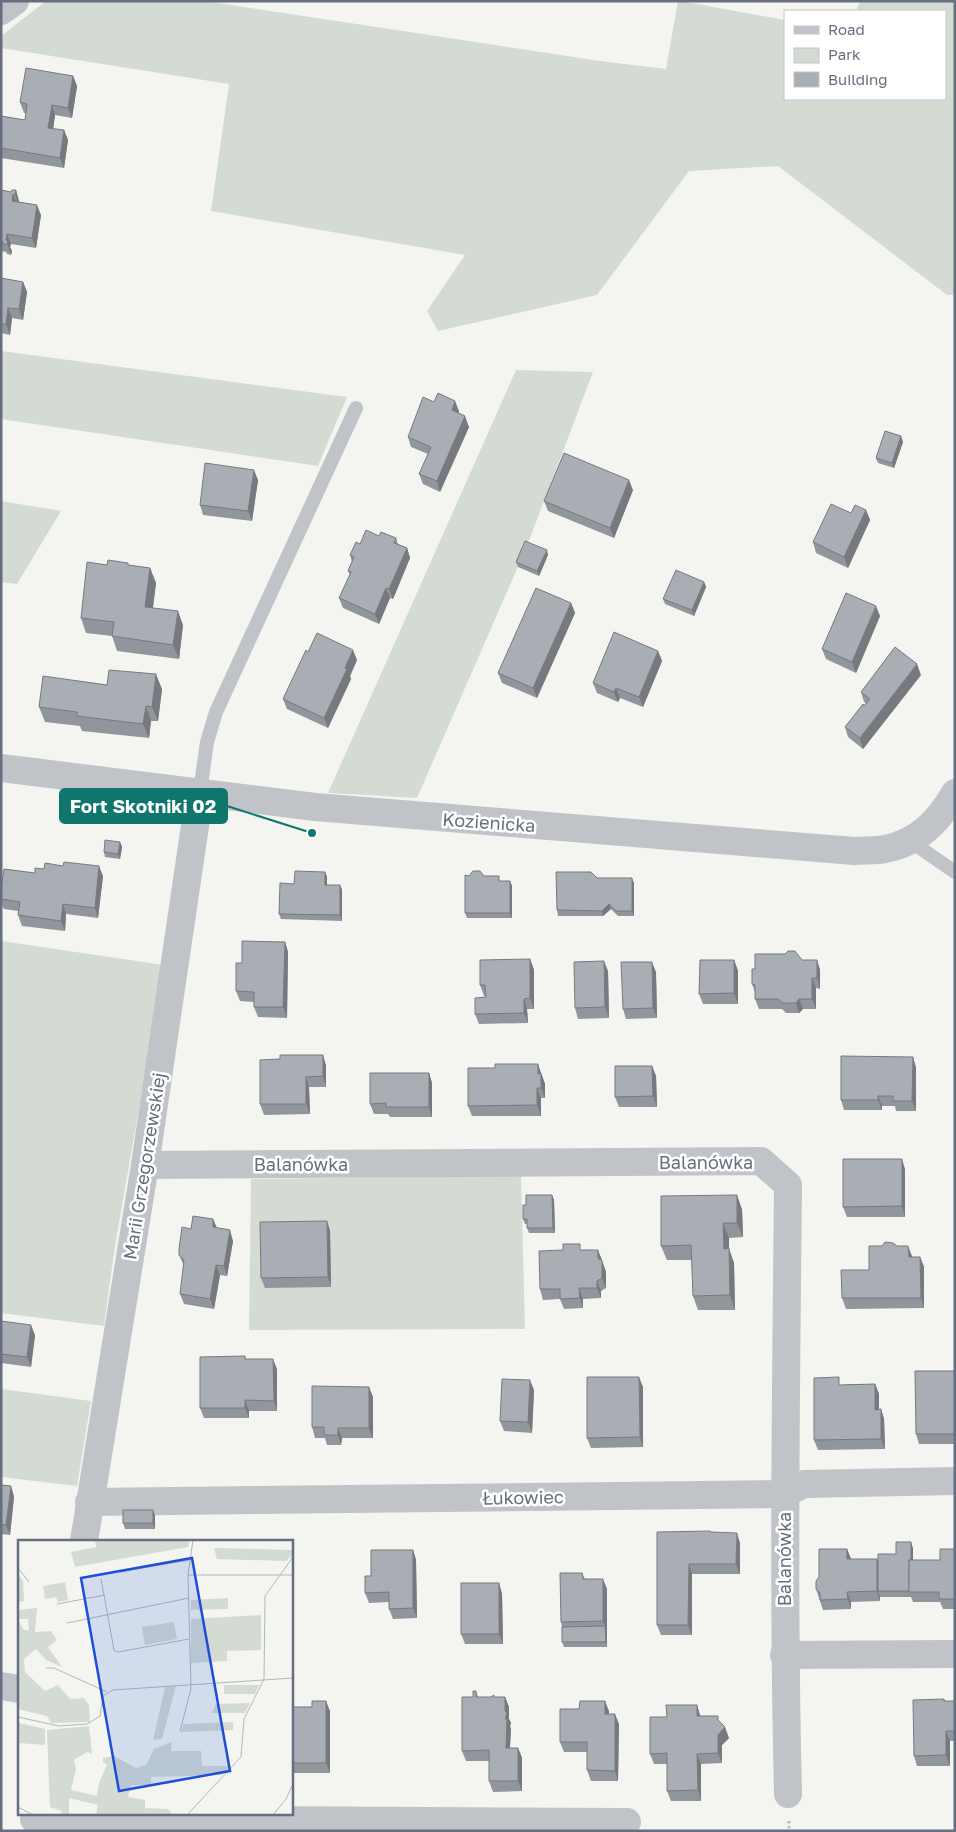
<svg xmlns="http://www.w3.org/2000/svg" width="956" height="1832" font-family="'Golos Text',sans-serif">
<rect width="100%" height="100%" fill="#f4f5f1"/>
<g fill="#d4dbd3">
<polygon points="46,1 205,1 600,61 666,69 678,1 681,1 785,20 785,99 945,99 945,11 856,11 860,1 955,1 955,295 947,295 778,166 689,171 597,295 438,331 427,311 465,255 211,211 229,84 1,48 1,36"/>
<polygon points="1,351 347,397 318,466 1,419"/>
<polygon points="516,370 593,372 527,546 417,798 328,793"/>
<polygon points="1,501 61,511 17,584 1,582"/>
<polygon points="1,941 164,965 115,1246 104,1326 1,1313"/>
<polygon points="521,1176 525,1329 249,1330 251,1179"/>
<polygon points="1,1389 91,1401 77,1486 1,1477"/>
</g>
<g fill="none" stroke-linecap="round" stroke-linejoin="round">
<polyline stroke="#babbbe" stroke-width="3" stroke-dasharray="2.5 2.5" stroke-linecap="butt" points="789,1821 789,1831"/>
<g stroke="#c0c3c7" stroke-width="14">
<polyline points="200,792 207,742 216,712 356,408"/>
<polyline points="910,841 955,872"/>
</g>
<g stroke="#c0c3c7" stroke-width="28">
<polyline points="1,11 15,1"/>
<path d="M1 768 315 807 854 851C864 850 875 851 885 849 918 843 939 821 955 793"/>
<path d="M145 1165 761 1161 788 1185C786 1388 783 1591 788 1794"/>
<polyline points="89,1502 784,1494 804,1484 955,1481"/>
<polyline points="84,1541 145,1165 200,792"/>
<polyline points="784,1655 955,1654"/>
<polyline points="1,1686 19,1689"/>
<polyline points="34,1819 627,1822"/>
</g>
</g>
<g fill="#91969c">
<polygon points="73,76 77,86 72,118 55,115 53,129 64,130 68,140 64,168 1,158 1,116 25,120 26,113 24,113 20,102"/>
<polygon points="16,190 19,202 41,215 36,248 11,244 10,247 12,251 11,255 7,254 6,252 1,251 1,191 11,192"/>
<polygon points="1,278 23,282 27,292 23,320 12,318 10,335 1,333"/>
<polygon points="434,402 459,411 458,413 469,427 440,492 423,484 419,474 428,454 411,447 408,437"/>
<polygon points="901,436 903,442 894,468 878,463 876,458"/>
<polygon points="258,480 252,521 203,515 200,505"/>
<polygon points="633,490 614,538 548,511 544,501"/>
<polygon points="866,510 870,520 848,568 816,553 813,542 851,513"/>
<polygon points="379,536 396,538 398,544 407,548 410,558 393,599 390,598 379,624 343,608 339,598 350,575 348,571 352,562 350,555 360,544"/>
<polygon points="548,555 539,576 518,567 516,562"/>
<polygon points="107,565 129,565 150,568 156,583 153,608 183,625 179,659 117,651 112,636 86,633 81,618"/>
<polygon points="704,582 706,587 694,616 665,604 663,599"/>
<polygon points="571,603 575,613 537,698 502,683 498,673"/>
<polygon points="880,616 856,673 826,659 822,649"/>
<polygon points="658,651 662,661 643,707 620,698 618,702 597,693 593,683"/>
<polygon points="308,652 357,660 350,676 351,679 328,728 287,709 283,699"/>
<polygon points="921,675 863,749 848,737 845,727 866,703 864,702 861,692"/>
<polygon points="107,685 162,689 158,721 151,721 149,738 82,731 80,726 45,722 39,707"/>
<polygon points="120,842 122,847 120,859 105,857 104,852"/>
<polygon points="325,872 327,877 327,885 340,885 342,890 342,921 281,919 279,914 294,884"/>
<polygon points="35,873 103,876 98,918 66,914 65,931 22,926 18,915 18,911 4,909 1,903 1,889"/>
<polygon points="484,876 501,881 510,881 512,886 512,918 467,918 465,913"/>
<polygon points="597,878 634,883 634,916 618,916 611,909 603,916 558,916 557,910"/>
<polygon points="285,942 288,952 287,1018 258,1017 254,1007 254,1002 240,1001 236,991 242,963"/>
<polygon points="530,959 534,970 534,1009 527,1009 528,1023 479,1024 475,1014 486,997 486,996 484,996 480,985"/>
<polygon points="734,960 738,971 738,1004 703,1004 699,994"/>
<polygon points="802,960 817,960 820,970 820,989 816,988 816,1009 803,1009 799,1013 786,1013 782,1009 759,1009 755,999 755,992 752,984"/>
<polygon points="608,971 609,1018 578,1019 575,1008"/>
<polygon points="656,972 657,1018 626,1019 623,1009"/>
<polygon points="323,1055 326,1066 326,1087 309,1087 310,1114 264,1115 260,1104 280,1059"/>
<polygon points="913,1057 916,1068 916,1111 896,1111 895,1106 882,1106 882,1110 844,1110 841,1100"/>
<polygon points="652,1066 656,1076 657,1107 619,1107 615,1097"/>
<polygon points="429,1073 432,1083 432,1117 390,1117 388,1114 374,1114 370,1104"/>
<polygon points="542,1074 542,1076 545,1084 545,1098 541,1098 541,1116 472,1116 468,1106"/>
<polygon points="905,1169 905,1217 847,1217 843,1207"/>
<polygon points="552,1195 554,1200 555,1233 529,1233 527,1228 527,1224 525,1224 523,1219"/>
<polygon points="742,1209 743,1237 729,1238 729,1249 734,1263 735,1310 698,1310 693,1296 692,1260 667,1260 661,1246"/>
<polygon points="213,1219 217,1228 233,1241 227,1276 220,1275 214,1309 184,1304 180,1294 184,1266 179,1255 191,1229"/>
<polygon points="327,1221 330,1231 331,1287 265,1288 261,1278"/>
<polygon points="897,1246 912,1257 920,1257 924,1267 924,1308 846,1309 842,1298 869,1270"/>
<polygon points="582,1250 602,1260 606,1272 606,1288 601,1291 601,1298 583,1299 583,1308 564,1309 560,1299 543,1300 540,1289"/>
<polygon points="1,1321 35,1335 31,1367 1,1363"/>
<polygon points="245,1356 246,1359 277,1369 277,1411 249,1411 249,1418 204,1418 200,1408"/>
<polygon points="955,1371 955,1444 919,1444 916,1434"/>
<polygon points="875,1384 879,1394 879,1409 881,1409 884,1419 885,1449 818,1450 814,1440 841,1385"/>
<polygon points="643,1387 643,1447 591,1448 587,1438"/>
<polygon points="534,1390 532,1433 504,1431 500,1421"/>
<polygon points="373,1397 373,1438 342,1438 341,1445 327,1445 325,1438 315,1438 312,1427"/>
<polygon points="1,1485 11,1486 14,1497 10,1535 1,1534"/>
<polygon points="155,1515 155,1529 125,1529 123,1523"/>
<polygon points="657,1532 711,1532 740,1543 740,1574 692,1574 692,1635 661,1635 657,1625"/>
<polygon points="913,1548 913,1560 940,1560 955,1549 955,1609 943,1609 940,1602 913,1602 911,1597 880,1597 880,1601 851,1602 851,1609 823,1610 816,1589 847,1549 851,1559 877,1559 878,1563 896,1554"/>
<polygon points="413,1550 416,1560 417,1618 393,1619 389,1609 389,1602 369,1603 365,1593 371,1576"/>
<polygon points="582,1573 585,1579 607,1589 607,1647 564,1647 562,1642 562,1627 561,1622"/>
<polygon points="499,1583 502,1594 503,1644 465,1644 461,1634"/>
<polygon points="476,1691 478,1697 491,1697 494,1695 494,1697 505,1697 509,1707 509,1719 511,1723 510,1726 511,1729 510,1748 518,1748 522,1758 522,1791 493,1792 489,1781 489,1761 466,1761 462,1751 473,1697"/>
<polygon points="944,1699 945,1701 955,1701 955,1741 950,1741 950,1766 917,1766 914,1756"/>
<polygon points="697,1705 700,1716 720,1722 729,1738 722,1745 722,1763 701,1764 701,1801 671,1801 667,1791 667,1764 654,1764 650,1754 667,1717"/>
<polygon points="291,1707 330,1711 330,1773 293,1773 291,1769"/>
<polygon points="609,1711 609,1714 619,1724 618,1781 591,1781 587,1770 587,1752 564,1752 560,1742"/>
</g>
<g fill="#767a7f">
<polygon points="73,76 77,86 72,118 68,108"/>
<polygon points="52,105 55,115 52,138 48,128"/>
<polygon points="64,130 68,140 64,168 60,158"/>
<polygon points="16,190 19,201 19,205 15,195"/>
<polygon points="13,194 17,204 12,201"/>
<polygon points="37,205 41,215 36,248 32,238"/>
<polygon points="7,234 11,244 10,247 12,251 11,255 6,240"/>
<polygon points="23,282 27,292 23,320 19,309"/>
<polygon points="8,308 12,318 10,335 6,324"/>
<polygon points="455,401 459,411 455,421 452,410"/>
<polygon points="465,416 469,427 440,492 437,481"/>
<polygon points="901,436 903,442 894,468 892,463"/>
<polygon points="254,470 258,480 252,521 248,511"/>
<polygon points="629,480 633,490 614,538 610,528"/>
<polygon points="866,510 870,520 848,568 844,557"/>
<polygon points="407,548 410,558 393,599 389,589"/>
<polygon points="547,550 548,555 539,576 537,571"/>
<polygon points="150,568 156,583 151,621 145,607"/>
<polygon points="704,582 706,587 694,616 692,610"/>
<polygon points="386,588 390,598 379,624 375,614"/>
<polygon points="571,603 575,613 537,698 533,688"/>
<polygon points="876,606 880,616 856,673 852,662"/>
<polygon points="178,611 183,625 179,659 173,645"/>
<polygon points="353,650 357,660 350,676 351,679 328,728 324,718"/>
<polygon points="658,651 662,661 643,707 639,697"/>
<polygon points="917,664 921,675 863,749 860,738"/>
<polygon points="156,674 162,689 158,721 152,707"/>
<polygon points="616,688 620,698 618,702 614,692"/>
<polygon points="146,706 151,721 149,738 143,724"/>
<polygon points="120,842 122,847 120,859 118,854"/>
<polygon points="99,866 103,876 98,918 95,908"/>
<polygon points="325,872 327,877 327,890 325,885"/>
<polygon points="632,878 634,883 634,916 632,911"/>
<polygon points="510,881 512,886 512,918 510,913"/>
<polygon points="340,885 342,890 342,921 340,915"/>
<polygon points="63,904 66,914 65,931 61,921"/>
<polygon points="609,904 611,909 603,916 602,911"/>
<polygon points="285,942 288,952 287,1018 283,1007"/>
<polygon points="530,959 534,970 534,1009 530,998"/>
<polygon points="734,960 738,971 738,1004 734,993"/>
<polygon points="817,960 820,970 820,989 817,978"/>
<polygon points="604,961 608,971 609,1018 605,1007"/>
<polygon points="652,962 656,972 657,1018 653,1008"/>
<polygon points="812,978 816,988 816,1009 812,999"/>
<polygon points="524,999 527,1009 528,1023 524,1013"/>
<polygon points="799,999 803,1009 799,1013 796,1003"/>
<polygon points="323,1055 326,1066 326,1087 323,1076"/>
<polygon points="913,1057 916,1068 916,1111 912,1101"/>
<polygon points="538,1064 545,1084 545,1098 541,1088 538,1074"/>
<polygon points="652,1066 656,1076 657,1107 653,1096"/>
<polygon points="429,1073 432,1083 432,1117 429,1107"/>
<polygon points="306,1077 309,1087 310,1114 306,1104"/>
<polygon points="537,1088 541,1098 541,1116 537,1105"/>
<polygon points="878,1096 882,1106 882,1110 878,1100"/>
<polygon points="902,1159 905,1169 905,1217 902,1206"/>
<polygon points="552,1195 554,1200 555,1233 553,1228"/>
<polygon points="737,1195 742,1209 743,1237 737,1223"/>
<polygon points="213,1219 217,1229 213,1227"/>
<polygon points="327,1221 330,1231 331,1287 328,1277"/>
<polygon points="723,1223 729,1238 729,1249 734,1263 735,1310 730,1295 724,1249"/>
<polygon points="230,1230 233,1241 227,1276 224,1266"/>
<polygon points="908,1246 912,1256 912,1267 909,1257"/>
<polygon points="598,1250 602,1260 602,1268 598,1258"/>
<polygon points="920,1257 924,1267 924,1308 921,1298"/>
<polygon points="602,1261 606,1272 606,1288 602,1278"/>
<polygon points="216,1265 220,1275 214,1309 210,1299"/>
<polygon points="597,1281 601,1291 601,1298 597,1288"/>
<polygon points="579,1288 583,1299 583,1308 580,1298"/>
<polygon points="31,1325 35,1335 31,1367 27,1357"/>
<polygon points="273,1359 277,1369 277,1411 274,1401"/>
<polygon points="639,1377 643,1387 643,1447 640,1437"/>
<polygon points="530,1380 534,1390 532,1433 528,1422"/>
<polygon points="875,1384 879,1394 879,1420 875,1410"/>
<polygon points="369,1387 373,1397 373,1438 369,1428"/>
<polygon points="245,1400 249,1411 249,1418 245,1408"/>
<polygon points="881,1409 884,1419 885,1449 881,1439"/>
<polygon points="338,1428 342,1438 341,1445 338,1435"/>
<polygon points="11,1486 14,1497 10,1535 6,1525"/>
<polygon points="153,1510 155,1515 155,1529 153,1523"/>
<polygon points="737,1533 740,1543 740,1574 736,1564"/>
<polygon points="911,1542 913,1548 913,1592 911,1591"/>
<polygon points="847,1549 851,1559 847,1559"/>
<polygon points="413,1550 416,1560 417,1618 413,1608"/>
<polygon points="877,1559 880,1569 878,1591 880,1597 880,1601 877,1591"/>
<polygon points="689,1564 692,1574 692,1635 688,1625"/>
<polygon points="603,1579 607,1589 607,1647 606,1642 605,1626 603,1621"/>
<polygon points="499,1583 502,1594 503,1644 499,1634"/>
<polygon points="847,1592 851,1602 851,1609 848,1599"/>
<polygon points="505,1697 509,1707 509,1719 511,1723 510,1726 511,1729 509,1758 506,1748"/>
<polygon points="326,1701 330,1711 330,1773 326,1763"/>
<polygon points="605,1701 609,1711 609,1724 605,1714"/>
<polygon points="697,1705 700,1715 700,1726 697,1716"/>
<polygon points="615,1714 619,1724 618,1781 615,1771"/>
<polygon points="725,1727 729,1738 722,1745 722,1763 718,1753 718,1735"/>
<polygon points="946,1731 950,1741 950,1766 946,1755"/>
<polygon points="518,1748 522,1758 522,1791 518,1781"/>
<polygon points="697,1754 701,1764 701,1801 698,1790"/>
</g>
<g fill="#a9aeb5" stroke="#767a7f">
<polygon points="26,68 73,76 68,108 52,105 48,128 64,130 60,158 1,148 1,116 25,120 27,104 20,102"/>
<polygon points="1,190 11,192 12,190 16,190 15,195 13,194 12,201 37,205 32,238 7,234 6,240 8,241 7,245 3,244 3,242 1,242"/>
<polygon points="1,278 23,282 19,309 8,308 6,324 1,324"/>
<polygon points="438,393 455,401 452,410 465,416 437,481 419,474 431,447 408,437 423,397 434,402"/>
<polygon points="885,431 901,436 892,463 876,458"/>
<polygon points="564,453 629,480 610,528 544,501"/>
<polygon points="205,463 254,470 248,511 200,505"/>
<polygon points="831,504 851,513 855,505 866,510 844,557 813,542"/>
<polygon points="366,530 379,536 381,532 396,538 394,543 407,548 389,589 386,588 375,614 339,598 351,572 348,571 354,557 350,555 356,542 360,544"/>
<polygon points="525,541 547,550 537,571 516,562"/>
<polygon points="108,560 128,563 128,565 150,568 145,607 178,611 173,645 112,636 114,622 81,618 87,562 107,565"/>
<polygon points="676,570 704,582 692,610 663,599"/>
<polygon points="536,588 571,603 533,688 498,673"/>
<polygon points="846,593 876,606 852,662 822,649"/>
<polygon points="614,632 658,651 639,697 616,688 614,692 593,683"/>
<polygon points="317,633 353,650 345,668 347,669 324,718 283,699 306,650 308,652"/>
<polygon points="895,647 917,664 860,738 845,727 863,704 864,706 870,699 861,692"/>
<polygon points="109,670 156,674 152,707 146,706 143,724 77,716 77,712 39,707 43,676 107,685"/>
<polygon points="105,840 120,842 118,854 104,852"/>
<polygon points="64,862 99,866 95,908 63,904 61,921 18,915 20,902 1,899 1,889 4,869 35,873 35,868 44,869 45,863 63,866"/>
<polygon points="295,871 325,872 325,885 340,885 340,915 279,914 280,883 294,884"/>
<polygon points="473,871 480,871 484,876 499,876 499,881 510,881 510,913 465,913 465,875 469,876"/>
<polygon points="556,872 591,872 597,878 632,878 632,911 616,911 609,904 602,911 557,910"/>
<polygon points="242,941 285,942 283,1007 254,1007 254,992 236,991 236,963 242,963"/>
<polygon points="788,951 795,951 802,960 817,960 817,978 812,978 812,999 799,999 796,1003 783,1003 778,999 755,999 755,985 752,984 752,969 755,969 755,954 785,954"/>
<polygon points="530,959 530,998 524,999 524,1013 475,1014 475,998 486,997 485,985 480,985 480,960"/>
<polygon points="700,960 734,960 734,993 699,994"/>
<polygon points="604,961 605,1007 575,1008 574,962"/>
<polygon points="621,962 652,962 653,1008 623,1009"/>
<polygon points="280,1055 323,1055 323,1076 306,1077 306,1104 260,1104 260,1060 280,1059"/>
<polygon points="841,1056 913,1057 912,1101 893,1101 893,1096 878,1096 878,1100 841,1100"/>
<polygon points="495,1064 538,1064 538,1074 541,1073 541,1088 537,1088 537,1105 468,1106 468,1068 495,1068"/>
<polygon points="615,1066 652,1066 653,1096 615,1097"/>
<polygon points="370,1073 429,1073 429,1107 386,1107 386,1103 370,1104"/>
<polygon points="843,1159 902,1159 902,1206 843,1207"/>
<polygon points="526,1195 552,1195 553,1228 527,1228 527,1219 523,1219 523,1205 526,1205"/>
<polygon points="737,1195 737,1223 723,1223 724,1249 729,1248 730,1295 693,1296 691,1245 661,1246 661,1196"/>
<polygon points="193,1216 213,1219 213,1227 230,1230 224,1266 216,1265 210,1299 180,1294 184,1260 179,1255 179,1249 182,1227 191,1229"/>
<polygon points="327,1221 328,1277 261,1278 260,1222"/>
<polygon points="885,1242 893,1243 897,1246 908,1246 909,1257 920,1257 921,1298 842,1298 841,1270 869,1270 869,1246 882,1246"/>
<polygon points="563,1244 580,1244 580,1250 598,1250 598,1258 602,1261 602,1278 597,1281 597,1288 579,1288 580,1298 560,1299 560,1289 540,1289 539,1251 563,1250"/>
<polygon points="1,1321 31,1325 27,1357 1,1354"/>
<polygon points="245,1356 245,1359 273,1359 274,1401 245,1400 245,1408 200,1408 200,1357"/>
<polygon points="915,1371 955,1371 955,1434 916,1434"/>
<polygon points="587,1377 639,1377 640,1437 587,1438"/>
<polygon points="839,1377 839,1385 875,1384 875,1410 881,1409 881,1439 814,1440 814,1378"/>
<polygon points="502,1379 530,1380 528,1422 500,1421"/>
<polygon points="312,1386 369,1387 369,1428 338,1428 338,1435 324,1435 324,1427 312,1427"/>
<polygon points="1,1485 11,1486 6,1525 1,1524"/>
<rect x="123" y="1510" width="30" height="13"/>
<polygon points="710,1531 711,1532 737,1533 736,1564 689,1564 688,1625 657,1625 657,1532"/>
<polygon points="896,1542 911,1542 911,1560 909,1560 909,1591 878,1591 878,1554 896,1554"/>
<polygon points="819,1549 847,1549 847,1559 877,1559 877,1591 847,1592 848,1599 820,1600 820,1593 816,1589 816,1581 819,1577"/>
<polygon points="940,1549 955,1549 955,1599 939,1599 939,1592 909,1592 909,1560 940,1560"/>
<polygon points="371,1550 413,1550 413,1608 389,1609 389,1592 365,1593 365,1576 371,1576"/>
<polygon points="560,1573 582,1573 583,1579 603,1579 603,1621 561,1622"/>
<rect x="461" y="1583" width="38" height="51"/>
<polygon points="605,1626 606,1642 562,1642 562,1627"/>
<polygon points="473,1691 476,1691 476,1697 491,1697 494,1695 494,1697 505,1697 505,1711 507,1713 505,1719 507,1719 506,1748 518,1748 518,1781 489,1781 489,1750 462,1751 462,1697 473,1697"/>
<polygon points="944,1699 944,1701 955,1701 955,1731 946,1731 946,1755 914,1756 913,1700"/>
<polygon points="312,1701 326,1701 326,1763 291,1763 291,1707 312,1707"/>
<polygon points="580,1701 605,1701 605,1714 615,1714 615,1771 587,1770 587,1742 560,1742 560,1709 579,1709"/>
<polygon points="666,1705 697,1705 697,1716 718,1716 718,1720 725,1727 718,1735 718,1753 697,1754 698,1790 667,1791 667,1753 650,1754 650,1717 667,1717"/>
</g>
<g text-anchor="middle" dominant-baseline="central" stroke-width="5" stroke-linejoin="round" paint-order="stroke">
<g font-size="18" fill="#666f80" stroke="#fff">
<text transform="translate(489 822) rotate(4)">Kozienicka</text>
<text x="706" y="1162">Balanówka</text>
<text x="301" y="1164">Balanówka</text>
<text transform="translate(144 1166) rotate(-81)">Marii Grzegorzewskiej</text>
<text transform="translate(523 1497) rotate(-1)">Łukowiec</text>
<text transform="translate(784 1559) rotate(-90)">Balanówka</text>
</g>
</g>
<g transform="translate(18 1540)">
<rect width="275" height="275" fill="#f4f5f1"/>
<path d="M77 0H171L170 7 57 27 53 12 78 7ZM196 8 275 10V15L268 21 199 19ZM1 35 5 41 6 61 0 62ZM47 42 50 60 40 62 38 57 27 59 25 46ZM210 58V69L173 70V60ZM19 68 17 92 33 91 39 100 30 107 44 127 28 120 18 109 6 119 7 132 27 151 40 145 52 159 66 158 71 165 72 182 33 183 29 176 0 169V80L6 90H11L10 79H1L0 70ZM243 75V110L209 111V121L173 123V79ZM156 82 159 99 127 105 124 87ZM206 145H241L237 154H206ZM158 146 144 199 135 200 147 147ZM232 163 227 173H194L198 164ZM215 182V190L163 192 165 184ZM1 183 27 189V205L0 203ZM71 186 74 214 69 212 56 220 58 229 53 250 79 256 81 243 89 225 85 222V218L96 216 118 228 128 225 136 209 154 202 153 211H183L184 226H212L204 235 133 237V245H113L110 257 127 260V268L150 269 154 274 165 275H78L80 265 51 258V275H43L44 271 32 267 29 190Z" fill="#d4dbd3"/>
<path fill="none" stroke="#b2b7bd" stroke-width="1" d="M0 28 11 42M102 32 171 20M170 35H275M83 39 96 110 100 112 171 99M39 64 87 55M49 83 171 58M28 128H36L89 152M0 177 41 186 69 184 82 176 85 156 95 150 275 138M162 191 173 149 170 35 175 0M0 267 15 275M169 275 223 217 226 179 246 139 247 56 275 17M255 275 268 259 275 244"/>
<path fill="#1d4ed8" fill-opacity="0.15" stroke="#1d4ed8" stroke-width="2.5" d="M174 18 212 231 101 251 63 38Z"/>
<rect width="275" height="275" fill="none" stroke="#666f80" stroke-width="2.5"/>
</g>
<path fill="none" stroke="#0f766e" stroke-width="2" d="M312 833L227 806"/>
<circle fill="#0f766e" stroke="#fff" stroke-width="2" cx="312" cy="833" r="5"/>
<rect fill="#0f766e" stroke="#0f766e" stroke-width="2" x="60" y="789" width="167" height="34" rx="5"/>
<g font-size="19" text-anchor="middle" font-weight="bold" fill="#fff">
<text x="143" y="813">Fort Skotniki 02</text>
</g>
<rect width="956" height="1832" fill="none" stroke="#666f80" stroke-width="5"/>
<rect x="784" y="10" width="162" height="90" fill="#ffffff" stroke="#c2c5cc"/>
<rect x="794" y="26" width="25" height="8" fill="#c0c3c7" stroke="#c2c5cc"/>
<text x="828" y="35" font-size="15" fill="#666f80">Road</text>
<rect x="794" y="48" width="25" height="15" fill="#d4dbd3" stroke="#c2c5cc"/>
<text x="828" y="60" font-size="15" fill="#666f80">Park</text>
<rect x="794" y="72" width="25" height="15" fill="#a9aeb5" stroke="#c2c5cc"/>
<text x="828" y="85" font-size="15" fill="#666f80">Building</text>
</svg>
